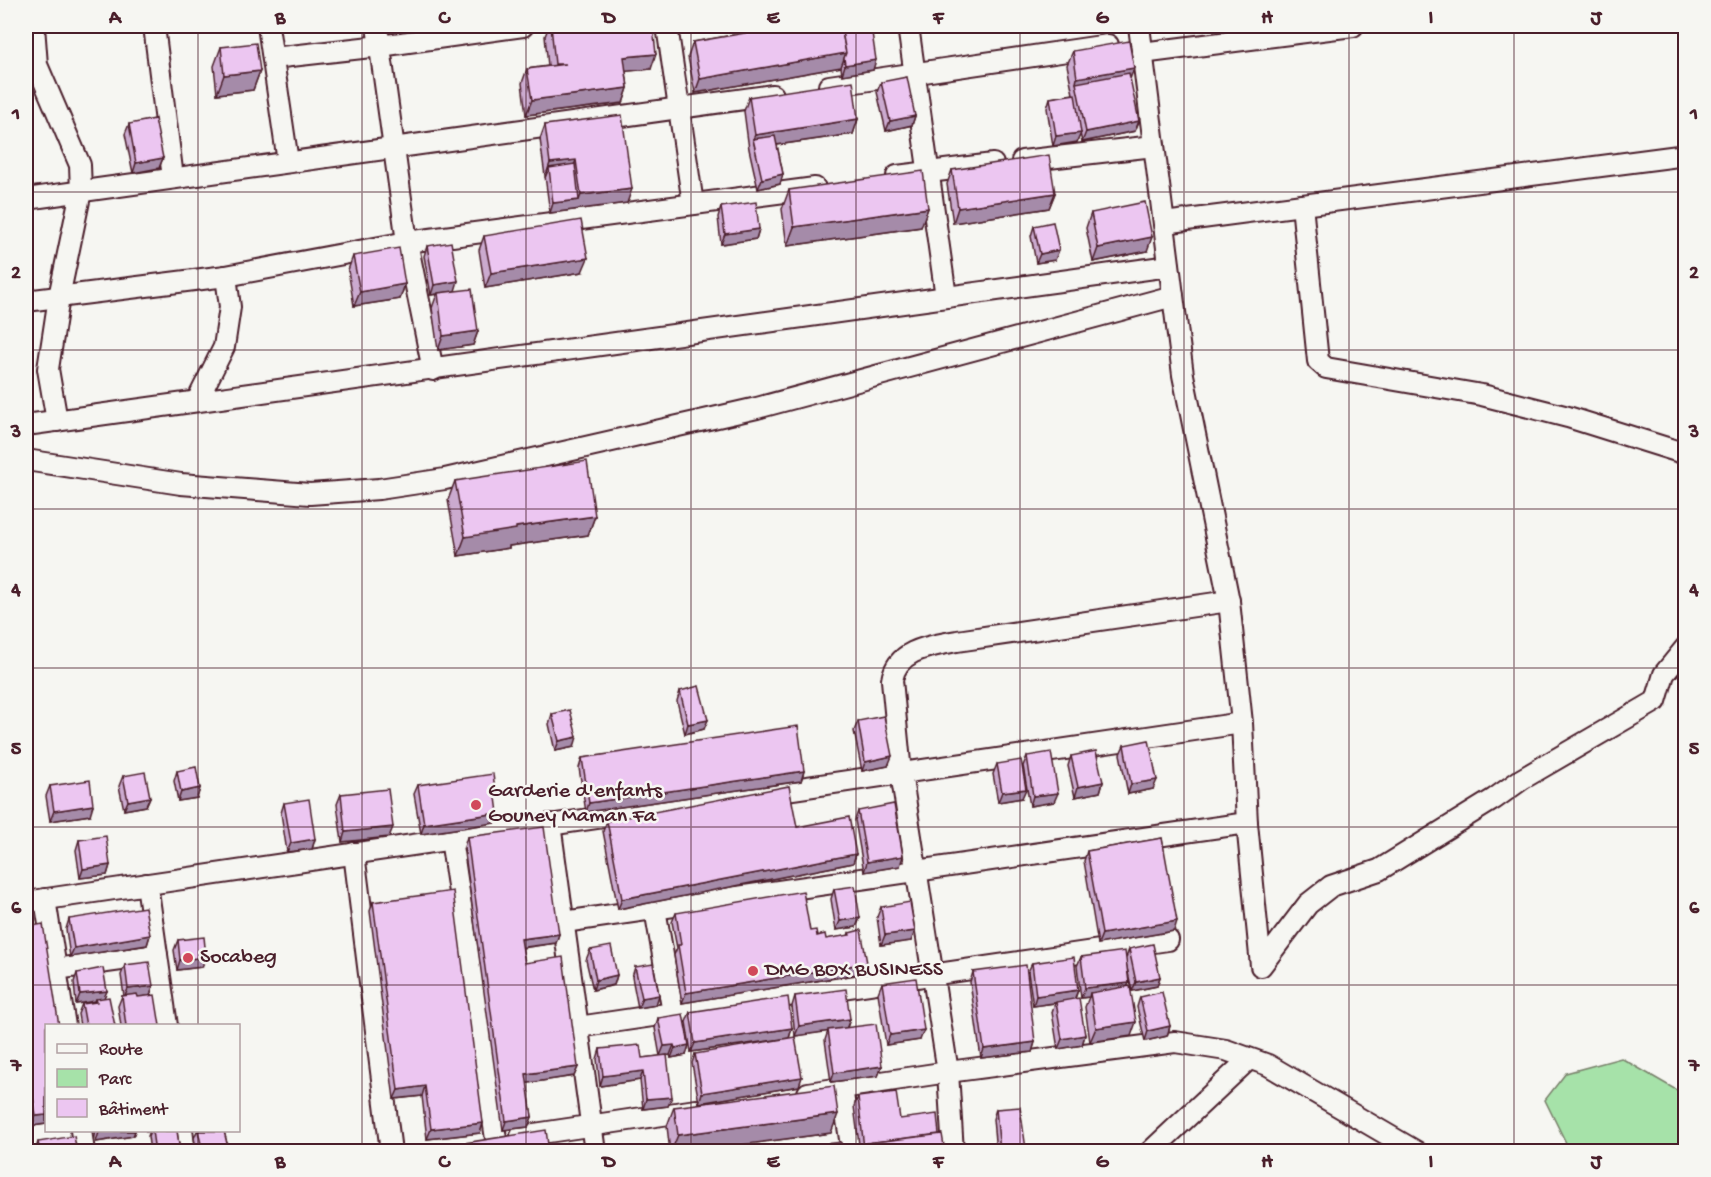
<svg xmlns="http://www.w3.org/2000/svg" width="1711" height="1177" font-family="'Gochi Hand',sans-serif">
<rect width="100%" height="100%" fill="#f6f6f2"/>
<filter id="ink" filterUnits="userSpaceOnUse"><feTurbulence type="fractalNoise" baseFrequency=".0167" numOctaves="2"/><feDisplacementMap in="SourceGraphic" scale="12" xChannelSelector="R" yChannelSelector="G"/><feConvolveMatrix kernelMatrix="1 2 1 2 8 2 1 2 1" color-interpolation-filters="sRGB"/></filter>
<g filter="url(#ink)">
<polygon fill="#a6e2a9" stroke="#78806a" stroke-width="1.5" points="1621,1058 1685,1095 1685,1151 1570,1151 1545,1100 1566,1073"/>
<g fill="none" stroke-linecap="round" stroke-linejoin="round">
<defs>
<g id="minor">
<polyline points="34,26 37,65 80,165 81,191 59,297 48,369 57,421"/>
<polyline points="154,26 173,178"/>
<polyline points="268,26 288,162"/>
<polyline points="377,26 407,242 433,370"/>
<polyline points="667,26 693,204"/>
<polyline points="908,26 946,297"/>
<polyline points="1139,26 1183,375 1229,601 1242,723 1247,823 1261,966 1308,904 1331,886 1379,870 1494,799 1522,779 1656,701 1664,674 1686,647"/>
<polyline points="1142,53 1353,26"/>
<polyline points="273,58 380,46 523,26"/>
<polyline points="829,86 1108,45"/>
<polyline points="1022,161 1154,146"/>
<polyline points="897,176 993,164"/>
<polyline points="26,199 773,95"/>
<polyline points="1302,205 1318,361 1326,368 1482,395 1568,417 1686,454"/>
<polyline points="1164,223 1686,155"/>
<polyline points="26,301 226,276 407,242 815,188"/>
<polyline points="197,401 224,347 230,307 226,276"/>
<polyline points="26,425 1169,266"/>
<polyline points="26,460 181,484 310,494 379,489 445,479 757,408 1173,296"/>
<polyline points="550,824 595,1152"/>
<polyline points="451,839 496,1139"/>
<polyline points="354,853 391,1152"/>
<polyline points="147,884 167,1026"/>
<polyline points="45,899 65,1026"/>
<polyline points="26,902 1242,723"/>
<polyline points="655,909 673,1013"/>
<polyline points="564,922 1247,823"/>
<polyline points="56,969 157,955"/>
<polyline points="578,1027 1168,940"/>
<polyline points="842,1088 852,1152"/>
<polyline points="808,1093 948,1072 1175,1042 1226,1050 1268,1065 1417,1152"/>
<polyline points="81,1130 84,1152"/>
<polyline points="182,1130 185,1152"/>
<polyline points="521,1136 696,1110"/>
<path d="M953 1152 948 1072 901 773 892 680C897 649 931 646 957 641L1229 601"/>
<polyline points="1150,1152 1249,1059"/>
</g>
</defs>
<use href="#minor" stroke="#4a1f2b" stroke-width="24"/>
<use href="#minor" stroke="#f6f6f2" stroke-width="20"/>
</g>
<g fill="#cbaacf" stroke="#4a1f2b" stroke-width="1.5">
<polygon points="549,26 653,26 651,69 626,71 628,88 623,103 526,115 522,83 527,69 548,66 545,36"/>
<polygon points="737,26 895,26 871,29 873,70 842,75 841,67 695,93 688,57 693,42 738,34"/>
<polygon points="221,47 260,71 253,90 217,94 214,66"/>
<polygon points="1073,51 1139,121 1135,131 1082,142 1080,133 1077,142 1053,146 1047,108 1050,98 1073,94 1067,65"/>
<polygon points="881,82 915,116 912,125 886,131 877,92"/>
<polygon points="749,97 858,119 853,134 777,145 783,174 780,184 758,189 749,149 744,111"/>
<polygon points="129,124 163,158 159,168 133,173 125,134"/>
<polygon points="545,125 627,203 550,213 540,139"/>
<polygon points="952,170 1055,193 1049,208 953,223 947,184"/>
<polygon points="789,190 928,208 921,227 787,246 782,209"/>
<polygon points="721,207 759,229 756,239 721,244 718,217"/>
<polygon points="1091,213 1147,251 1093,262 1086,228"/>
<polygon points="1034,226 1055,260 1036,263 1031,236"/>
<polygon points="484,236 582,272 485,288 479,250"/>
<polygon points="427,246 478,331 473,345 438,350 432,308 437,294 431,295 424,256"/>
<polygon points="353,256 405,284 400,299 354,306 348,270"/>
<polygon points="455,481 595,516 588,535 509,546 509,548 458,556 448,500"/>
<polygon points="680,691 704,729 685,734 677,701"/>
<polygon points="552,714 574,747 555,751 549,724"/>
<polygon points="858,721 888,766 862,771 854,731"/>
<polygon points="1124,745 1153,789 1128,794 1120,754"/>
<polygon points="1027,756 1054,802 1030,806 1023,766"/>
<polygon points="1071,756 1103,782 1100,792 1075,797 1068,766"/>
<polygon points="582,758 804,771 801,781 586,812 579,768"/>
<polygon points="997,764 1022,798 998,802 993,774"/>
<polygon points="177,771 200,788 197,798 178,801 174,781"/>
<polygon points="123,776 150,797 146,806 124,810 119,786"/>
<polygon points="418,785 494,823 421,834 414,794"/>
<polygon points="50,786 90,815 50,821 46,796"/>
<polygon points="341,794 389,837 342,842 337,804"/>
<polygon points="284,803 315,839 312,849 287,852 281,813"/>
<polygon points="858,811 900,866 864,872 855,820"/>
<polygon points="607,821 797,827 856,854 853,863 618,909 603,831"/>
<polygon points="467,837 559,934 556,943 522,948 525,963 578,1067 574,1076 527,1083 532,1117 528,1127 503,1130 464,847"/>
<polygon points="1162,838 1174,931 1098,944 1084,861 1087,851"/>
<polygon points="79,840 110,865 107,875 80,878 76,850"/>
<polygon points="834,889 860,918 856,927 836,930 831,899"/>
<polygon points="373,902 483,1123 480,1133 427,1139 422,1096 394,1099 370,911"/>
<polygon points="881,907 911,941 881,945 877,917"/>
<polygon points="676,913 810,931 826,939 848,936 849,933 863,973 682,1003 674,955 677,948 672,922"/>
<polygon points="69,919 150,935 147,945 70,957 66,929"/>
<polygon points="26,927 46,1026 46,1124 32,1126 26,1084"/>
<polygon points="178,940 202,967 177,970 174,950"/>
<polygon points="1129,949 1160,977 1157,986 1132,991 1126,963 1129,983 1127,987 1131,1036 1090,1042 1085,1007 1089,997 1081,998 1077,966 1081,957 1126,958"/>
<polygon points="590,950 617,975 614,985 593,990 586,960"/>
<polygon points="1032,963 1078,990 1075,999 1085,1035 1082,1045 1058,1049 1052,1012 1055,1003 1033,1006 1028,972"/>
<polygon points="125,965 153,986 150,996 160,1026 121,1026 118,1006 122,996 124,996 121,975"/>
<polygon points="635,967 656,1005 638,1008 632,977"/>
<polygon points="973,972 1035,1042 1032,1052 981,1058 970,982"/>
<polygon points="77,973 107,991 104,997 115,1026 80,1026 78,1014 82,1004 95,1002 95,1001 76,1004 74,982"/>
<polygon points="882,983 920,1040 886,1045 878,993"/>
<polygon points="795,996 850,1019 847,1028 882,1066 878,1076 831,1082 825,1040 828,1031 795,1036 792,1006"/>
<polygon points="1140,997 1170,1026 1167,1036 1145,1041 1137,1007"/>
<polygon points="690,1012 792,1028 789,1038 691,1052 686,1022"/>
<polygon points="658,1018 689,1045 686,1055 671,1058 670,1055 662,1056 668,1106 643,1109 640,1080 600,1086 597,1059 600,1049 642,1058 660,1056 655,1028"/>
<polygon points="695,1054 799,1086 699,1103 692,1063"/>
<polygon points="858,1097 900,1119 939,1134 945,1152 860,1152 854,1106"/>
<polygon points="674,1107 831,1133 687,1152 670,1152 667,1126"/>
<polygon points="996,1109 1026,1149 1025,1152 996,1152 993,1119"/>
<polygon points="94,1131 135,1131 133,1136 96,1142"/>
<polygon points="146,1131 177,1131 180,1152 150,1152 148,1136 150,1131 146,1132"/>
<polygon points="197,1131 224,1131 229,1152 197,1152 194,1138"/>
<polygon points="38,1142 77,1152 35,1152"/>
</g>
<g fill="#a58ba9" stroke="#4a1f2b" stroke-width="1.5">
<polygon points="785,26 738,43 744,29"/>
<polygon points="837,26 895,26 840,33"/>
<polygon points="846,53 841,67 695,93 700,79"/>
<polygon points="656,54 651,69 619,72 624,57"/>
<polygon points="876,60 873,70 842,75 845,65"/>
<polygon points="1134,68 1129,82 1076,83 1077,78"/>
<polygon points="260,71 253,90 217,94 224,75"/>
<polygon points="628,88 623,103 526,115 532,100"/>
<polygon points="915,116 912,125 886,131 890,121"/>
<polygon points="858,119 853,134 755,148 753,139 755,135"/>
<polygon points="1139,121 1135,131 1082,142 1086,132"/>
<polygon points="1081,133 1077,142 1053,146 1056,136"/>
<polygon points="163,158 159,168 133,173 136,163"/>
<polygon points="576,160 571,174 549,168 545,178 550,163"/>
<polygon points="783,174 780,184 758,189 762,179"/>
<polygon points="632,189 627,203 550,213 553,203 579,200 581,195"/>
<polygon points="1055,193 1049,208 953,223 958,208"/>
<polygon points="928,208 921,227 787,246 794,227"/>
<polygon points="759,229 756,239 721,244 725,234"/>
<polygon points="1152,237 1147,251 1093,262 1098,248"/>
<polygon points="1059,250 1055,260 1036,263 1040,254"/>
<polygon points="588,258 582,272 485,288 491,273"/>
<polygon points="458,281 455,291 431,295 434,285"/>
<polygon points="405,284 400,299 354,306 360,292"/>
<polygon points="478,331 473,345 438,350 443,336"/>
<polygon points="595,516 588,535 509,546 509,548 458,556 465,537 516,527"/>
<polygon points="708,720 704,729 685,734 688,724"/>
<polygon points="577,737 574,747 555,751 559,741"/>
<polygon points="892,756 888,766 862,771 865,762"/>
<polygon points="804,771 801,781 586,812 589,803"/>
<polygon points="1157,780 1153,789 1128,794 1131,784"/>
<polygon points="1103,782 1100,792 1075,797 1078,787"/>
<polygon points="200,788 197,798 178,801 181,792"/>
<polygon points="1026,789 1022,798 998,802 1002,792"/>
<polygon points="1058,793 1054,802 1030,806 1033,796"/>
<polygon points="150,797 146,806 124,810 128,801"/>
<polygon points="93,805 90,815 50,821 54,811"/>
<polygon points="498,813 494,823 421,834 424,824"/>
<polygon points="393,827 389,837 342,842 345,832"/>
<polygon points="315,839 312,849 287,852 291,843"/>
<polygon points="856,854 853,863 618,909 622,899"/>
<polygon points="903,856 900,866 864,872 867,862"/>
<polygon points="110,865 107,875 80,878 83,869"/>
<polygon points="29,875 26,885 26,876"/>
<polygon points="860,918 856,927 836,930 840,921"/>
<polygon points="1177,921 1174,931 1098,944 1102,934"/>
<polygon points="915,931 911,941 881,945 885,935"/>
<polygon points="559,934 556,943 518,948 521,939"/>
<polygon points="150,935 147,945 70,957 74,948"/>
<polygon points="206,957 202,967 177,970 180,960"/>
<polygon points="867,963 863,973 682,1003 686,993"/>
<polygon points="617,975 614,985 593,990 596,980"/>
<polygon points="1160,977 1157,986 1132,991 1136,982"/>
<polygon points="1129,983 1125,992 1090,993 1089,997 1081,998 1085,988"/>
<polygon points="153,986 150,996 124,998 128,989"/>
<polygon points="1078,990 1074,1000 1033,1006 1036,996"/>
<polygon points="107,991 103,1000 96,999 95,1001 76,1004 80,994"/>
<polygon points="659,995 656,1005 638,1008 642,998"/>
<polygon points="850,1019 846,1029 795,1036 799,1026"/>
<polygon points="1136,1022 1131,1036 1090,1042 1096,1028"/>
<polygon points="1170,1026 1167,1036 1145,1041 1148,1031"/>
<polygon points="792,1028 789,1038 691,1052 695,1043"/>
<polygon points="924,1030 920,1040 886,1045 890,1035"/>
<polygon points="1085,1035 1082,1045 1058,1049 1062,1039"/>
<polygon points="1035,1042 1032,1052 981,1058 984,1049"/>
<polygon points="674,1045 670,1055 660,1056 664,1046"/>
<polygon points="689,1045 686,1055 671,1058 675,1048"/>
<polygon points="882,1066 878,1076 831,1082 834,1073"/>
<polygon points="578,1067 574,1076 522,1084 526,1074"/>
<polygon points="643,1071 640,1080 600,1086 603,1076"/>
<polygon points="802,1077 799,1086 699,1103 702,1093"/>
<polygon points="425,1086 422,1096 394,1099 398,1090"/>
<polygon points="672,1097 668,1106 643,1109 646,1099"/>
<polygon points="838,1114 831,1133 687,1152 671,1152 678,1135"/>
<polygon points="46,1115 46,1124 32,1126 36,1116"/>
<polygon points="532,1117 528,1127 503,1130 506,1121"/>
<polygon points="483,1123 480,1133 427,1139 431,1129"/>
<polygon points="111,1131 135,1131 133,1136 96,1142 99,1132"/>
<polygon points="1026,1149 1025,1152 1001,1152"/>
</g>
<g fill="#ecc6f1" stroke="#4a1f2b" stroke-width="1.5">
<polygon points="551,26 653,26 656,54 624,57 628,88 532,100 527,69 566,64 555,64"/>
<polygon points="743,26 841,26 846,53 700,79 693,42 785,26 744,29"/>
<polygon points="841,26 871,26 876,60 845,65 844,58 846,53"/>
<polygon points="1129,41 1134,68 1077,78 1073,51"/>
<polygon points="256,43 260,71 224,75 221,47"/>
<polygon points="1129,73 1139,121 1086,132 1076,83"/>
<polygon points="907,77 915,116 890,121 881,82"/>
<polygon points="853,81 858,119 755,135 749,97"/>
<polygon points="1075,94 1081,133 1056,136 1050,98"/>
<polygon points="622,115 632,189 581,195 576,160 550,163 545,125"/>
<polygon points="155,119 163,158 136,163 129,124"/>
<polygon points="775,136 783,174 762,179 753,139"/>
<polygon points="1049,155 1055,193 958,208 952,170"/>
<polygon points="575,164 579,200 553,203 549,168"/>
<polygon points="923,171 928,208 794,227 789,190"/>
<polygon points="756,202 759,229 725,234 721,207"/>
<polygon points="1145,202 1152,237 1098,248 1091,213"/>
<polygon points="581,220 588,258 491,273 484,236"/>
<polygon points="1053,222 1059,250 1040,254 1034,226"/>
<polygon points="451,242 458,281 434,285 427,246"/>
<polygon points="399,248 405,284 360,292 353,256"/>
<polygon points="472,289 478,331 443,336 438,293"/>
<polygon points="587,461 595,516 516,527 516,529 465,537 455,481"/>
<polygon points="699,686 708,720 688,724 680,691"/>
<polygon points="570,710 577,737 559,741 552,714"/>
<polygon points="884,716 892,756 865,762 858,721"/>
<polygon points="798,726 804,771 589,803 582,758"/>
<polygon points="1149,740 1157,780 1131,784 1124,745"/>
<polygon points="1096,751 1103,782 1078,787 1071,756"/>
<polygon points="1051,752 1058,793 1033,796 1027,756"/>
<polygon points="1021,760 1026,789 1002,792 997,764"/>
<polygon points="196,767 200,788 181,792 177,771"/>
<polygon points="145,772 150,797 128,801 123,776"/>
<polygon points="493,774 498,813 424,824 418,785"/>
<polygon points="90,780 93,805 54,811 50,786"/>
<polygon points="789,786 797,827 849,817 856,854 622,899 607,821"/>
<polygon points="388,789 393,827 345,832 341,794"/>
<polygon points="309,799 315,839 291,843 284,803"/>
<polygon points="894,804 903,856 867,862 858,811"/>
<polygon points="544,827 559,934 521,939 525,963 563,957 578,1067 526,1074 532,1117 506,1121 467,837"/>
<polygon points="106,836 110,865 83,869 79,840"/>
<polygon points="1162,838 1177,921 1102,934 1087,851"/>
<polygon points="26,856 29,875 26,876"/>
<polygon points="855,886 860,918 840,921 834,889"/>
<polygon points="453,891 483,1123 431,1129 425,1086 398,1090 373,902"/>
<polygon points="803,891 810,931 816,930 817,936 825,934 826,939 850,935 849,933 861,930 867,963 686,993 678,945 681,945 676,913"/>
<polygon points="910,902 915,931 885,935 881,907"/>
<polygon points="145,907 150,935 74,948 69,919"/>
<polygon points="43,924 59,1026 46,1026 46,1115 36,1116 26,1052 26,927"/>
<polygon points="204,937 206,957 180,960 178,940"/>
<polygon points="1153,944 1160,977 1136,982 1129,949"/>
<polygon points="611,946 617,975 596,980 590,950"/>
<polygon points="1125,951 1129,983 1085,988 1081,957"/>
<polygon points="1074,957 1078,990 1036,996 1032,963"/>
<polygon points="149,962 153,986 128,989 125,965"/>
<polygon points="653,964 659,995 642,998 635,967"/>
<polygon points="1026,965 1035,1042 984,1049 973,972"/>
<polygon points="103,968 107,991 80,994 77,973"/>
<polygon points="916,978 924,1030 890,1035 882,983"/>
<polygon points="1130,986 1136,1022 1096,1028 1090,993"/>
<polygon points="846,989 850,1019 799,1026 795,996"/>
<polygon points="1162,992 1170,1026 1148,1031 1140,997"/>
<polygon points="137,994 138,997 155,995 160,1026 126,1026 122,996"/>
<polygon points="109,997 115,1026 86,1026 82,1004 97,1002 96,999"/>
<polygon points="788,997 792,1028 695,1043 690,1012"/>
<polygon points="1079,998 1085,1035 1062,1039 1056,1002"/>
<polygon points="683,1014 689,1045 675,1048 674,1045 664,1046 658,1018"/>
<polygon points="876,1024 882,1066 834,1073 828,1030"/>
<polygon points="795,1037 802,1077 702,1093 695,1054"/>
<polygon points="640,1045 642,1058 667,1055 672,1097 646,1099 643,1071 603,1076 600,1049"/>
<polygon points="834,1086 838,1114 678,1135 674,1107"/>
<polygon points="896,1092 900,1119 937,1114 939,1134 867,1143 865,1147 864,1148 858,1097"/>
<polygon points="1020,1107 1026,1149 1000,1152 996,1109"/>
<polygon points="546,1130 549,1152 408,1152"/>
<polygon points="152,1131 177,1131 180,1152 155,1152"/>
<polygon points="198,1131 224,1131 229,1152 203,1152"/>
<polygon points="942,1134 945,1152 868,1152 867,1143"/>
<polygon points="74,1136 77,1152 40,1152 38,1142"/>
<polygon points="841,1142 842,1152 812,1152 811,1146"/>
<polygon points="406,1148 407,1152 384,1152"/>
</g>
</g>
<path fill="none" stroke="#4a1f2b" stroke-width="1.5" stroke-opacity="0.55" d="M198 26V1026M362 26V1152M526 26V1152M691 26V1152M856 26V1152M1020 26V1152M1184 26V1152M1349 26V1152M1514 26V1152M26 192H1686M26 350H1686M26 509H1686M26 668H1686M26 827H1686M26 985H1686M198 1130V1152"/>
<g fill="#d1495b" stroke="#f6f6f2" stroke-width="2">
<circle cx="476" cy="805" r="6"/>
<circle cx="188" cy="958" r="6"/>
<circle cx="753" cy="971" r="6"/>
</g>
<g text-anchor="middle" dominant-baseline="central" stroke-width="5" stroke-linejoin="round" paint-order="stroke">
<g font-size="22" fill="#4a1f2b" stroke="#f6f6f2" text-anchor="start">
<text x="488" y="792">Garderie d'enfants<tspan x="488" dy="25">Gouney Maman Fa</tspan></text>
<text x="200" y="958">Socabeg</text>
<text x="765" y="971">DMG BOX BUSINESS</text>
</g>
</g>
<rect width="1711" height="1177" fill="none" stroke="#f6f6f2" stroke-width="66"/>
<rect x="45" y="1024" width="195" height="108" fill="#f6f6f2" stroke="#b1a0a2" stroke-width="1.5"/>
<rect x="57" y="1044" width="30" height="9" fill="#f6f6f2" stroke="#b1a0a2" stroke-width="1.5"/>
<text x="99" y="1054" font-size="18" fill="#4a1f2b">Route</text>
<rect x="57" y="1069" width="30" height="18" fill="#a6e2a9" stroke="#b1a0a2" stroke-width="1.5"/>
<text x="99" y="1084" font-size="18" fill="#4a1f2b">Parc</text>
<rect x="57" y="1099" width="30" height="18" fill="#ecc6f1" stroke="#b1a0a2" stroke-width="1.5"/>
<text x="99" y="1114" font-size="18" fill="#4a1f2b">Bâtiment</text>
<rect x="33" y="33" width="1645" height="1111" fill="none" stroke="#4a1f2b" stroke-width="2"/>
<g font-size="20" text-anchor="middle" font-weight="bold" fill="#4a1f2b">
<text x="115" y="23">A</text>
<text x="280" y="23">B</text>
<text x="444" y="23">C</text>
<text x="609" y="23">D</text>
<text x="773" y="23">E</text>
<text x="938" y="23">F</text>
<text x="1102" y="23">G</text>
<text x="1267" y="23">H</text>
<text x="1431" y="23">I</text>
<text x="1596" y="23">J</text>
<text x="16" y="119">1</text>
<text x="1694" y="119">1</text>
<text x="16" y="278">2</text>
<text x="1694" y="278">2</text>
<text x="16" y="437">3</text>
<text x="1694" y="437">3</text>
<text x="16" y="595">4</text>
<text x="1694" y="595">4</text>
<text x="16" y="754">5</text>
<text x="1694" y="754">5</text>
<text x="16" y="913">6</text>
<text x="1694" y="913">6</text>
<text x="16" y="1071">7</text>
<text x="1694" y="1071">7</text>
<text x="115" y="1167">A</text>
<text x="280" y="1167">B</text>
<text x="444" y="1167">C</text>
<text x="609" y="1167">D</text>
<text x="773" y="1167">E</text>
<text x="938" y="1167">F</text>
<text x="1102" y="1167">G</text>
<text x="1267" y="1167">H</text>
<text x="1431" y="1167">I</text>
<text x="1596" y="1167">J</text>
</g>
</svg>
